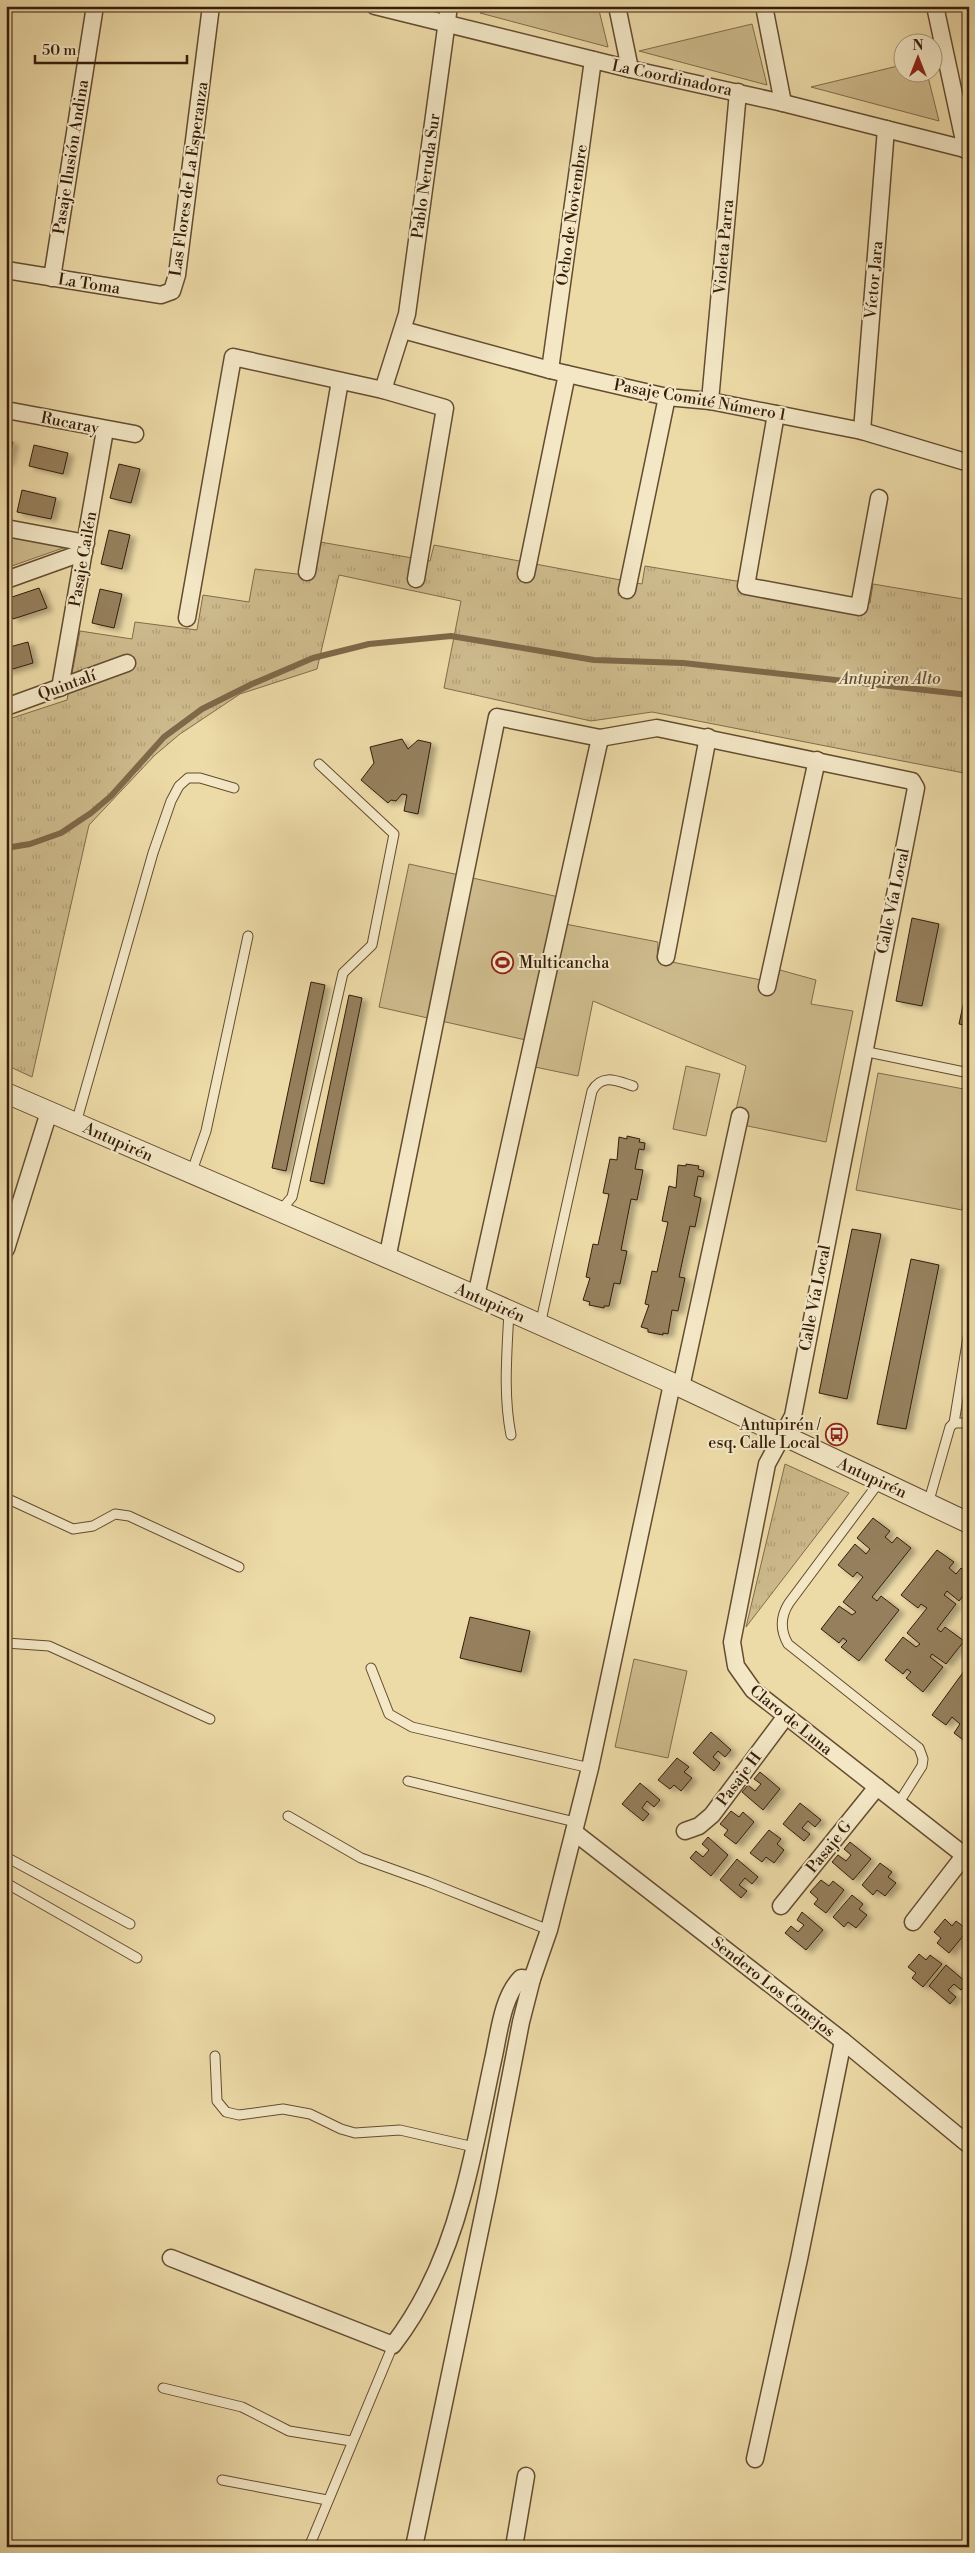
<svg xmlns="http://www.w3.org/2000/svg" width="975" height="2553" font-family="'Libre Bodoni',serif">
<defs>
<pattern id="park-tufts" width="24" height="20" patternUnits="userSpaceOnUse" patternTransform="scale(1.25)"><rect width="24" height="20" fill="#cdba8c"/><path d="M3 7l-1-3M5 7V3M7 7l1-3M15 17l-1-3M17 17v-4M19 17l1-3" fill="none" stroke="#b19f77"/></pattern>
<filter id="shadow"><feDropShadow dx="5.5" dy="3" stdDeviation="2.5" flood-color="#0004"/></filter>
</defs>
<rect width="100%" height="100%" fill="#ecdaa7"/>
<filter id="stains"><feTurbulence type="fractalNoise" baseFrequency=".004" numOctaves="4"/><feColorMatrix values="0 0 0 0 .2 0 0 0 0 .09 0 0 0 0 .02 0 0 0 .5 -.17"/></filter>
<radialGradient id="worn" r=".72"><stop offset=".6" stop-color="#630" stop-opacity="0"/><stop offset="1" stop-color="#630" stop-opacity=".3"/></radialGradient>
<g fill="#cdba8c" stroke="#826c4b">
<polygon points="508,6 598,6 608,47 480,13"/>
<polygon points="752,24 767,85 639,51"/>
<polygon points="902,65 902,72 927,73 939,121 811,87"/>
<polygon points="6,537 66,547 6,568"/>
<polygon points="409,864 559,897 555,922 658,942 657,959 776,983 780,970 816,980 811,1004 853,1011 826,1142 733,1123 746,1066 593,1001 578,1076 535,1067 539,1043 379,1007"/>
<polygon points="686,1066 720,1074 706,1136 673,1129"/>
<polygon points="878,1073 969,1090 969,1173 962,1210 856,1190"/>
<polygon points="634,1659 687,1671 668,1758 615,1747"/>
</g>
<g fill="url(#park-tufts)" stroke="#826c4b">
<polygon points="320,542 430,561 434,545 642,584 645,566 870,603 873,584 969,600 969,774 652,712 591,721 444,688 461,601 339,575 317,669 240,694 180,734 155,755 89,825 32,1077 6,1065 6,720 67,700 80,631 132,639 135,622 197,630 203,595 249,602 255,569 314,576"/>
<polygon points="785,1464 849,1493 746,1627"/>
</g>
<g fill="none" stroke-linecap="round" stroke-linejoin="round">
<polyline stroke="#7e6848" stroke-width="6" points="6,848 30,844 61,833 91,813 111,796 164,737 202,709 252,684 313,658 369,644 451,636 594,660 683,663 969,695"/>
</g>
<g fill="#957f5c" stroke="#361d0a" filter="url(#shadow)">
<polygon points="6,440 13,442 8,463 6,463"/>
<polygon points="34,445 68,453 63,474 29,466"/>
<polygon points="119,464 140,469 131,503 110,498"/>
<polygon points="22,490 56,498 51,519 17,512"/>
<polygon points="109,530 130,535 122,569 101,564"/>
<polygon points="39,588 47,608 13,619 6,599"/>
<polygon points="100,589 122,594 114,628 92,623"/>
<polygon points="28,642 33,663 6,671 6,648"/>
<polygon points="402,739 408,749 418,740 431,743 418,814 404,811 407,795 402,794 396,801 391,800 388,803 361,780 374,763 370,747"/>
<polygon points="912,918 939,924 922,1006 896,1001"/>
<polygon points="969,977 969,1026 959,1024"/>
<polygon points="311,982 325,985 286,1171 272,1168"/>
<polygon points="349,995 362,998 324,1184 310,1181"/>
<polygon points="627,1136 640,1139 639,1142 645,1143 644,1150 639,1149 635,1169 643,1170 637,1200 631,1199 621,1250 627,1251 620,1284 614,1283 609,1306 604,1306 604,1308 589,1305 590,1302 583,1300 590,1278 586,1277 593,1244 598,1245 609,1194 603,1193 610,1159 617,1160 619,1137 627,1139"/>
<polygon points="686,1164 699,1166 698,1169 704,1171 703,1177 698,1176 694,1196 701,1198 695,1227 690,1226 679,1277 685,1278 678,1311 672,1310 668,1334 663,1333 663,1335 648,1332 648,1329 641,1327 649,1305 645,1304 652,1271 657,1272 668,1222 662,1221 669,1186 676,1188 678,1165 686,1166"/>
<polygon points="852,1229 881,1234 847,1399 819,1393"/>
<polygon points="911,1259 939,1265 906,1429 877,1424"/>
<polygon points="873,1518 890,1531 885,1537 892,1543 897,1537 911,1548 872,1597 877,1601 881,1596 899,1610 859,1661 841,1647 847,1641 843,1638 839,1643 821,1629 839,1606 852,1615 856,1612 843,1602 863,1577 857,1572 853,1577 838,1565 855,1544 866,1554 870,1549 857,1538"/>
<polygon points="937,1550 954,1562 949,1568 956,1574 961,1568 969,1574 969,1588 959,1601 947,1591 944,1595 956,1604 937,1629 941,1632 945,1627 964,1641 946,1664 932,1654 930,1657 943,1667 923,1692 906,1678 911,1672 907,1669 903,1674 885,1660 903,1637 916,1647 920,1644 907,1633 927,1608 921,1604 918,1608 901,1595"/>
<polygon points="470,1617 530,1631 521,1672 460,1658"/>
<polygon points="967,1667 969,1739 966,1742 954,1733 960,1724 952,1717 946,1725 932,1715"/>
<polygon points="711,1732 731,1750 725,1757 718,1751 713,1757 720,1763 714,1771 693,1753"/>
<polygon points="677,1758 689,1767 684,1772 692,1778 681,1791 674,1785 670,1789 658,1780"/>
<polygon points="760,1772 780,1789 763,1810 742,1792 748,1785 755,1791 761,1784 754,1779"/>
<polygon points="640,1783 660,1800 654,1807 647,1801 642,1808 649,1814 643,1821 622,1804"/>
<polygon points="800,1803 821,1820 815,1827 808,1821 802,1828 810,1834 804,1841 783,1824"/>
<polygon points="731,1811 739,1817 743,1812 754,1822 736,1844 724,1835 728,1830 720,1824"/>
<polygon points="769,1830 781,1839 777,1844 784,1850 774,1863 766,1857 762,1862 750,1853"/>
<polygon points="708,1837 728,1855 711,1876 690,1858 696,1851 703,1857 709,1850 702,1844"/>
<polygon points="850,1842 871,1859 853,1880 832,1862 838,1855 846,1861 851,1855 844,1849"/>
<polygon points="737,1859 758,1877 752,1884 745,1878 739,1885 747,1891 741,1898 720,1880"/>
<polygon points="880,1863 892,1872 888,1877 896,1883 885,1896 877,1890 873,1895 862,1885"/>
<polygon points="821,1880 829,1886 833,1881 844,1890 826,1913 814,1904 818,1899 810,1892"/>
<polygon points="852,1895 863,1904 859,1909 867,1915 856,1928 848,1922 844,1927 833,1917"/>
<polygon points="802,1912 823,1930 806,1950 785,1933 791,1926 798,1932 804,1925 797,1920"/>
<polygon points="945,1919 952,1926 956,1921 968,1930 949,1953 937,1943 941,1938 934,1932"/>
<polygon points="919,1954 926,1960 930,1955 942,1964 923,1987 912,1978 916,1973 908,1967"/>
<polygon points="946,1965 967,1983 961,1990 954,1984 948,1990 956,1997 950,2004 929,1986"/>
</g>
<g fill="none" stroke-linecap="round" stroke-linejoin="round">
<defs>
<g id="service">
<polyline points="863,1051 969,1073"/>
<polyline points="76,1123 153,853 171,801 179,786 188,778 200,778 234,788"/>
<polyline points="191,1174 206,1131 248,936"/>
<polyline points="280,1211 292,1197 343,973 372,945 394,834 319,764"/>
<path d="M509 1311C507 1352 503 1395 511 1435"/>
<path d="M540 1325 592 1091C602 1073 617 1081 633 1086"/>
<polyline points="954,1423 969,1331"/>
<path d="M880 1481 789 1603C780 1617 780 1630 788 1644L919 1748 923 1759 922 1766 898 1804"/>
<polyline points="6,1498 73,1529 93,1526 115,1514 129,1516 239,1567"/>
<polyline points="928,1504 950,1427 954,1423 969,1423"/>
<polyline points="6,1643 49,1646 210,1719"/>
<polyline points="371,1668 389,1714 412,1727 590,1768"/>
<polyline points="408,1781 575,1822"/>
<polyline points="288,1816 361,1858 428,1882 549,1930"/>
<polyline points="6,1857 130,1924"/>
<polyline points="6,1883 137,1958"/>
<polyline points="215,2056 217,2101 226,2112 239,2115 283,2109 310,2114 341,2129 355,2133 400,2130 474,2147"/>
<polyline points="163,2388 242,2407 289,2431 351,2441"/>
<polyline points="222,2480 327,2500"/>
<polyline points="309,2547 393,2345"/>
</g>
<g id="minor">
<polyline points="375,6 630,69 783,103 969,150"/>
<polyline points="617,6 630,69"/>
<polyline points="764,6 783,103"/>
<polyline points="935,6 966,150"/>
<polyline points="6,270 161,295 172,291 177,275 211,6"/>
<polyline points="52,278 95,6"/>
<polyline points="403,330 550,370 667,397 710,401 862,431 969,463"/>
<polyline points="550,370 593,60"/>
<polyline points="383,390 407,314 449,6"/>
<polyline points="710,401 738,92"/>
<polyline points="6,410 135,434"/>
<polyline points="776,414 746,586 859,607 879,498"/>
<polyline points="862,431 886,129"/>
<polyline points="6,528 86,543"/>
<polyline points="307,572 340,381"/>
<polyline points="526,574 567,374"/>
<polyline points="6,580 84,552"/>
<polyline points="627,590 667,397"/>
<polyline points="187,618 233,357 383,390 445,408 416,579"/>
<polyline points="60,688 105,430"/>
<polyline points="6,707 127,663"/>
<polyline points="666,957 708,737"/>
<polyline points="767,987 817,760"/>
<polyline points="6,1249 49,1112"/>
<polyline points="387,1259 497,717 600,738 657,728 912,781 916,788 793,1416 767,1464 732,1642 736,1666 753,1690 969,1859"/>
<polyline points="476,1296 600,738"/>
<polyline points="681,1387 740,1116"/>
<polyline points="685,1831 699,1826 712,1815 786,1716"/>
<polyline points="574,1832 843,2041 969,2145"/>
<polyline points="781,1906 877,1787"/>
<polyline points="913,1922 964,1856"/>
<path d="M171 2258 393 2345C426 2302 448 2250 462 2198 475 2152 483 2106 493 2060 499 2034 502 1997 521 1978L532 1979"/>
<polyline points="755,2459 799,2259 843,2041"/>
<polyline points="414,2547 488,2192 521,2022 532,1979 549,1930 590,1768 672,1384"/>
<polyline points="514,2547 526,2476"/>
</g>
<polyline id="tertiary" points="6,1093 476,1296 681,1387 969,1523"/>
</defs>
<use href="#service" stroke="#644c31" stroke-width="11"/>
<use href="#minor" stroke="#644c31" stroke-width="19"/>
<use href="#tertiary" stroke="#644c31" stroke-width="22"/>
<use href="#service" stroke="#f3e7c6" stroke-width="9"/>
<use href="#minor" stroke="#f3e7c6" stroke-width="16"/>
<use href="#tertiary" stroke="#f3e7c6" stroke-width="20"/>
</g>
<defs>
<symbol id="stadium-ring" viewBox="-11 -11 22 22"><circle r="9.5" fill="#f3e7c6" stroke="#8f2418" stroke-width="1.5"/><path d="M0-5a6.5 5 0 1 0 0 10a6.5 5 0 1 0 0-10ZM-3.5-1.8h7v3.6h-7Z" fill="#8f2418"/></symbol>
<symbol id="bus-ring" viewBox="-11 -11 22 22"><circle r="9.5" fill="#f3e7c6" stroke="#8f2418" stroke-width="1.5"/><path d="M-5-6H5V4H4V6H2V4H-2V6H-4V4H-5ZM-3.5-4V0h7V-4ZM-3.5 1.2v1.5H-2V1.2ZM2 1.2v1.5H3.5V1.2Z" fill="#8f2418"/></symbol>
</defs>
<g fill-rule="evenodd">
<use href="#stadium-ring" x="490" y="950" width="25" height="25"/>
<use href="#bus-ring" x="824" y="1422" width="25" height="25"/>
</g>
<g text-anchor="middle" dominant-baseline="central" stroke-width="4" stroke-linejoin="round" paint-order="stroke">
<g font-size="16" fill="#361d0a" stroke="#f3e7c6">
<text transform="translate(672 78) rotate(12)">La Coordinadora</text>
<text transform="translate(71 157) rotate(-81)">Pasaje Ilusión Andina</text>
<text transform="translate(426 176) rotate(-82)">Pablo Neruda Sur</text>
<text transform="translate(189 179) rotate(-82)">Las Flores de La Esperanza</text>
<text transform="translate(572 215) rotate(-82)">Ocho de Noviembre</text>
<text transform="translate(724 247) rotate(-85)">Violeta Parra</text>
<text transform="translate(874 280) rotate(-85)">Víctor Jara</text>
<text transform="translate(89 284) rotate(9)">La Toma</text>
<text transform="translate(700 400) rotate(10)">Pasaje Comité Número 1</text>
<text transform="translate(70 423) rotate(11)">Rucaray</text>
<text transform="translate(83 559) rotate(-80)">Pasaje Cailén</text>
<text transform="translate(67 685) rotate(-20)">Quintalí</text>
<text transform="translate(893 901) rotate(-78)">Calle Vía Local</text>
<text transform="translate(118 1142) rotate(24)">Antupirén</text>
<text transform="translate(815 1298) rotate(-79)">Calle Vía Local</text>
<text transform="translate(490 1303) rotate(24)">Antupirén</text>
<text transform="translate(872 1478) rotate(25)">Antupirén</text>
<text transform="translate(791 1720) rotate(39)">Claro de Luna</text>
<text transform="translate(739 1779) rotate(-53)">Pasaje H</text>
<text transform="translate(829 1847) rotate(-51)">Pasaje G</text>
<text transform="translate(773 1987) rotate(38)">Sendero Los Conejos</text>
</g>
<g font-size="16" font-style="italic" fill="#634c31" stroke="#f3e7c6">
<text x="890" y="679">Antupiren Alto</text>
</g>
<g font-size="16" fill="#361d0a" stroke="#f3e7c6" text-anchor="start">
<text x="519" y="963">Multicancha</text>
<text x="820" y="1425" text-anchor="end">Antupirén /<tspan x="820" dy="18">esq. Calle Local</tspan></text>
</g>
</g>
<rect width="975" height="2553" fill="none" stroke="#ecdaa7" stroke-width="25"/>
<rect x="8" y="8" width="960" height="2538" fill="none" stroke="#361d0a" stroke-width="2.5"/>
<rect x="12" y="12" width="950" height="2528" fill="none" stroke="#361d0a"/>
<g transform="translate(918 58)"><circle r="24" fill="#f3e7c6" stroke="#a7967b"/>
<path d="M0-4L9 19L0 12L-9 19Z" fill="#8f2418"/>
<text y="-8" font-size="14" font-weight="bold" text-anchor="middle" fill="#361d0a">N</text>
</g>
<path d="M35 55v8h152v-8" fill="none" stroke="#361d0a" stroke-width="2.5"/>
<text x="42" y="55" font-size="15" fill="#361d0a" stroke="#f3e7c6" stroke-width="4" paint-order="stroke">50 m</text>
<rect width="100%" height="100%" filter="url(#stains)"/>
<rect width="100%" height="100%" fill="url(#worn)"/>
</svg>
